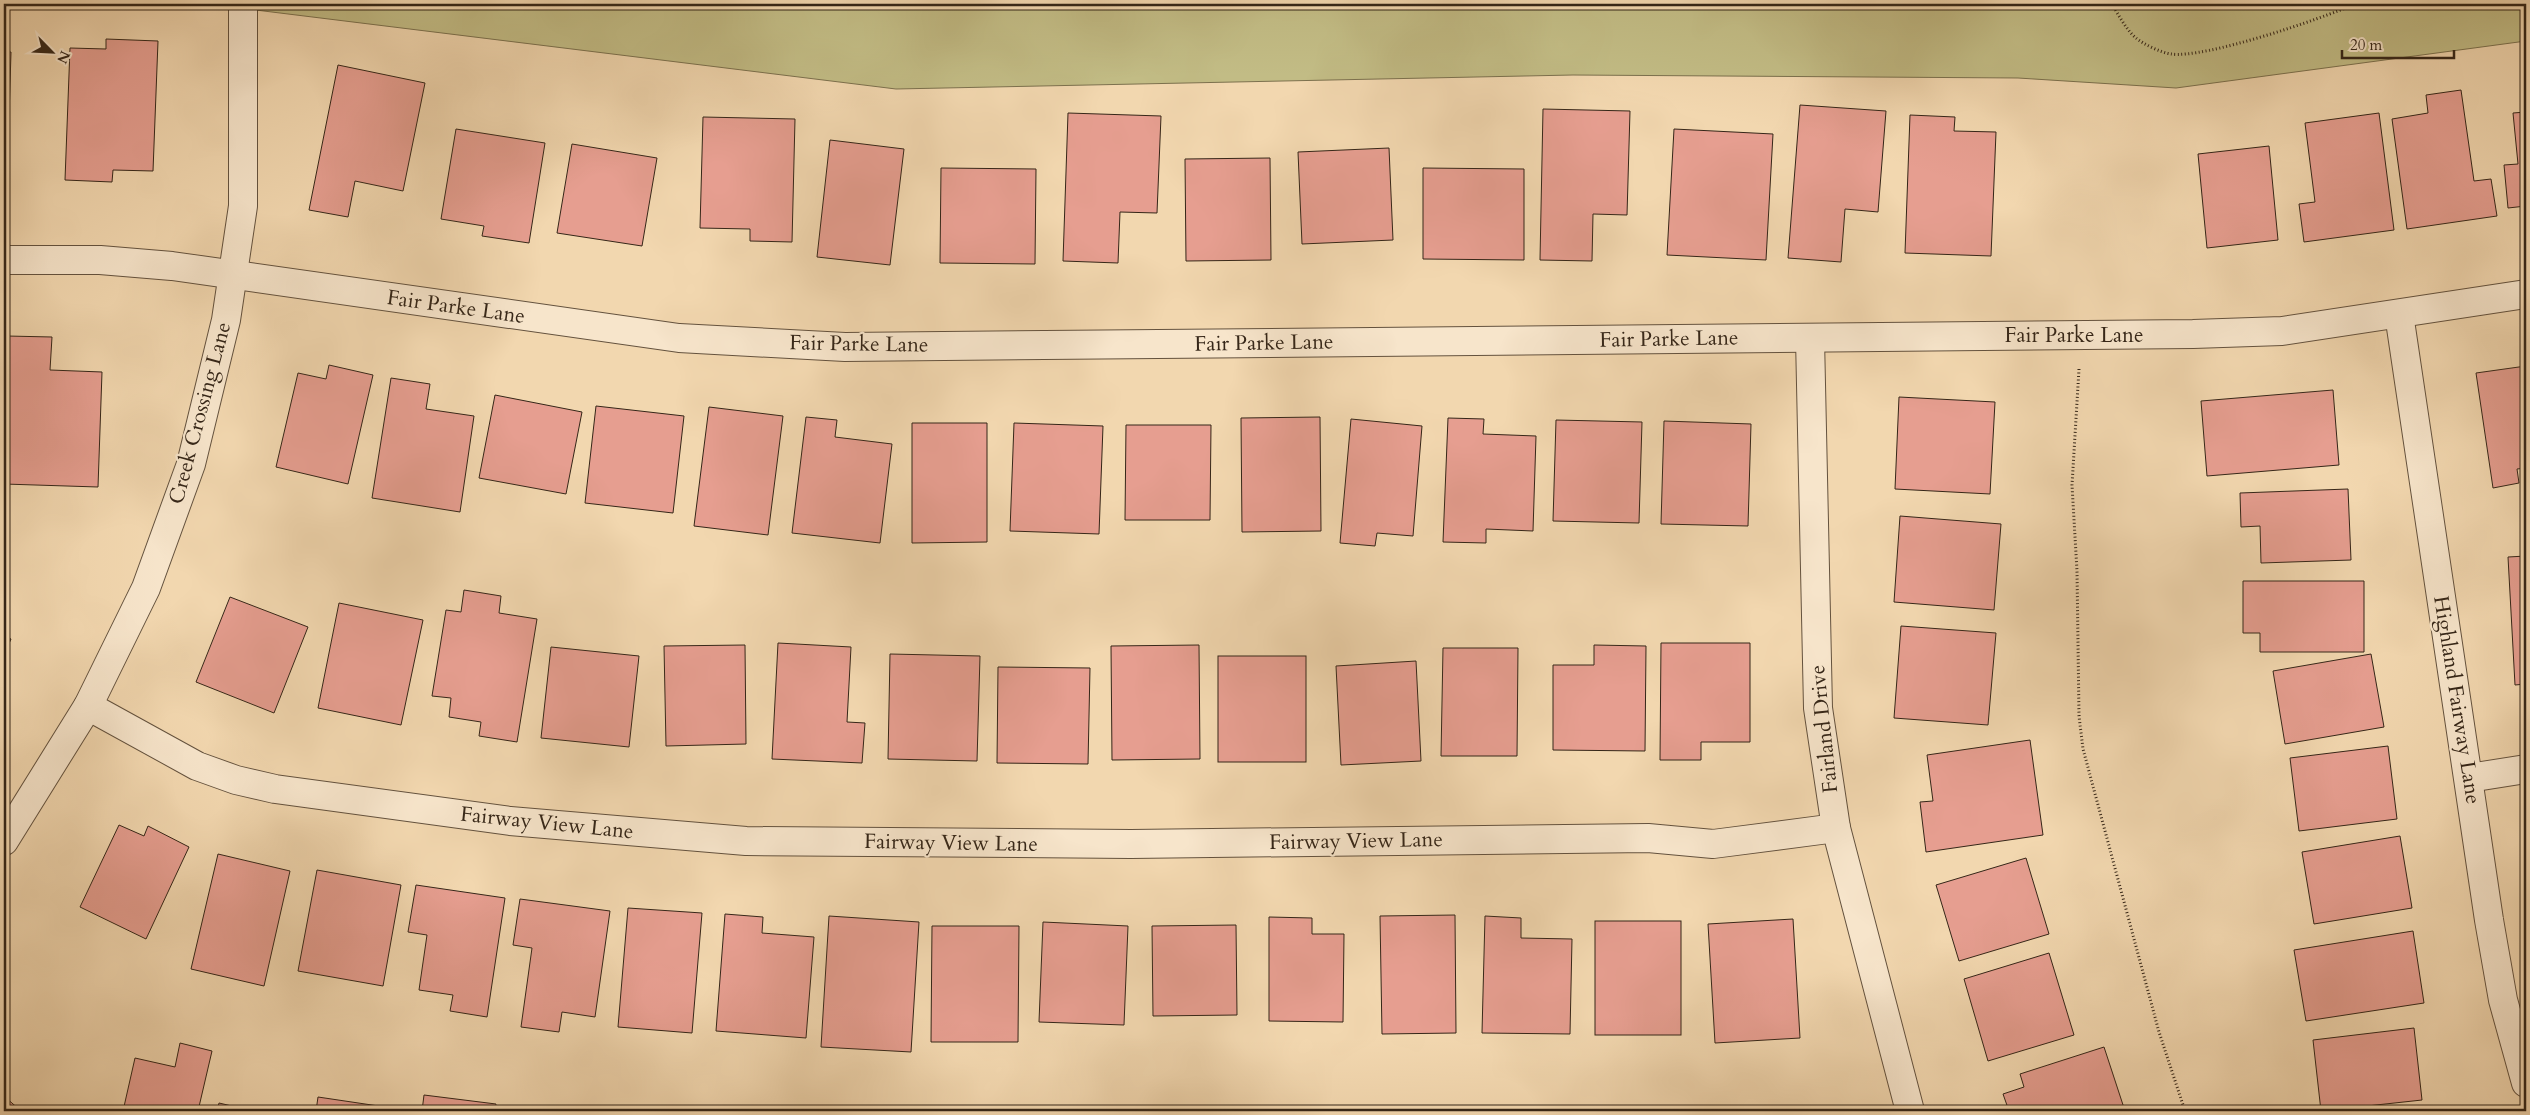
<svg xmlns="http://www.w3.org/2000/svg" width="2530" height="1115" font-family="Cardo,serif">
<rect width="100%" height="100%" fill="#f2d7af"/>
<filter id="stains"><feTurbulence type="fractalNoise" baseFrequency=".004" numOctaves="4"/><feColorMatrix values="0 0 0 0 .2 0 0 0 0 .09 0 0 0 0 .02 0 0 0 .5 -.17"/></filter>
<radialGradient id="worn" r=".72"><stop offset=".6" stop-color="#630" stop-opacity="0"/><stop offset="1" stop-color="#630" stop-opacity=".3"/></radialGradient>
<polygon fill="#c2bc85" stroke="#7c714e" points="207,4 2526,4 2526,41 2176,88 2018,78 1573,75 896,89"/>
<g fill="#e69e90" stroke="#352618">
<polygon points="106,39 158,41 153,171 113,170 112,182 65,180 70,48 106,49"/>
<polygon points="4,52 11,52 7,183 4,183"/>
<polygon points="338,65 425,83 403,191 355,181 348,217 309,210"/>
<polygon points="2461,90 2474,181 2491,179 2497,216 2407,229 2392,119 2428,113 2426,95"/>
<polygon points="1800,105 1886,111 1878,212 1845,209 1841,262 1788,258"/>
<polygon points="1543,109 1630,111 1627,215 1593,214 1592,261 1540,260"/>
<polygon points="2526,112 2526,206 2508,208 2504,165 2518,164 2513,113"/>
<polygon points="1068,113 1161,116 1157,213 1120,212 1118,263 1063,261"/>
<polygon points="2379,113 2394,230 2304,242 2299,204 2315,202 2305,123"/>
<polygon points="1910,115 1955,117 1954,131 1996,132 1991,256 1905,253"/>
<polygon points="703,117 795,119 792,242 750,241 750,229 700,228"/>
<polygon points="456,129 545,143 529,243 482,236 484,226 441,219"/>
<polygon points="1674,129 1773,134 1766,260 1667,255"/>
<polygon points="830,140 904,149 890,265 817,257"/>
<polygon points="572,144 657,158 642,246 557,233"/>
<polygon points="2269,146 2278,240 2207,248 2198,154"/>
<polygon points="1389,148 1393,240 1302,244 1298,152"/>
<polygon points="1270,158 1271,260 1186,261 1185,159"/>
<polygon points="941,168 1036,169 1035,264 940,263"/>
<polygon points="1423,168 1524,169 1524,260 1423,259"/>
<polygon points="7,336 52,337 50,370 102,372 98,487 4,484"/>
<polygon points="329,365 373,375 348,484 276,467 298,373 326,379"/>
<polygon points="2526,366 2526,468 2517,469 2519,483 2493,488 2476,373"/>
<polygon points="391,378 430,384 426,409 474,416 460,512 372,498"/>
<polygon points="2333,390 2339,465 2207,476 2201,401"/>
<polygon points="495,395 582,412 566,494 479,478"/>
<polygon points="1899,397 1995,402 1990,494 1895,489"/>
<polygon points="596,406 684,416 673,513 585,503"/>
<polygon points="709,407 783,416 768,535 694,526"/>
<polygon points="806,417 837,420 835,437 892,444 880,543 792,533"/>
<polygon points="1320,417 1321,531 1242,532 1241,418"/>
<polygon points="1448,418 1484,419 1483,434 1536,436 1533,531 1486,529 1486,543 1443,542"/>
<polygon points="1351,419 1422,426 1413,536 1377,533 1375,546 1340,543"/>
<polygon points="1556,420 1642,422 1639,523 1553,521"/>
<polygon points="1664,421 1751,424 1748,526 1661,524"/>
<polygon points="912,423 987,423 987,542 912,543"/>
<polygon points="1014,423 1103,426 1099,534 1010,531"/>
<polygon points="1126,425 1211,425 1210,520 1125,520"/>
<polygon points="2348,489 2351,560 2261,563 2260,526 2241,527 2240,493"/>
<polygon points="1900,516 2001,524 1994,610 1894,602"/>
<polygon points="2526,556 2526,684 2515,685 2508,557"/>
<polygon points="2243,581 2364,581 2364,652 2260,652 2260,633 2243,633"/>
<polygon points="464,590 501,596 499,613 537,619 517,742 479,736 481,722 449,717 451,698 432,696 446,610 461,612"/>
<polygon points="230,597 308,627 274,713 196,682"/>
<polygon points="339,603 423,620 401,725 318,708"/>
<polygon points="1901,626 1996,633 1988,725 1894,718"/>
<polygon points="4,636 11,639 4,655"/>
<polygon points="778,643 851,647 847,722 865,723 862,763 772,759"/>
<polygon points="1661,643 1750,643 1750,742 1701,742 1701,760 1660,760"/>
<polygon points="745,645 746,744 666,746 664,646"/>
<polygon points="1199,645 1200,759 1112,760 1111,646"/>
<polygon points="1594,645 1646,646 1645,751 1553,750 1553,665 1594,665"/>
<polygon points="551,647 639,656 629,747 541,738"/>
<polygon points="1443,648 1518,648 1517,756 1441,756"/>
<polygon points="890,654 980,656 977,761 888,759"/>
<polygon points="2371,654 2384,727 2285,744 2273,671"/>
<rect x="1218" y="656" width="88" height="106"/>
<polygon points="1416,661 1421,761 1341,765 1336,666"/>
<polygon points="998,667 1090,668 1088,764 997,763"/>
<polygon points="2030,740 2043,835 1926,852 1920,802 1933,801 1927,755"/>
<polygon points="2388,746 2397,819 2299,831 2290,758"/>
<polygon points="119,825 144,836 148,826 189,847 146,939 80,907"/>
<polygon points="2400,836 2412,908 2314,924 2302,852"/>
<polygon points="218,854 290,871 264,986 191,969"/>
<polygon points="2026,858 2049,934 1959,961 1936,885"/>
<polygon points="317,870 401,885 383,986 298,971"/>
<polygon points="416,885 505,898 487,1017 450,1011 453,995 419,990 427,935 408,932"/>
<polygon points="520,899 610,911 595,1017 562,1012 559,1032 521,1027 532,948 513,945"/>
<polygon points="628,908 702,913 692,1033 618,1027"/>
<polygon points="725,914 763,917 762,933 814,937 806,1038 716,1031"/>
<polygon points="1455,915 1456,1033 1382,1034 1380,916"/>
<polygon points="829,916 919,922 911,1052 821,1047"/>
<polygon points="1485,916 1521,918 1521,938 1572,939 1570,1034 1482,1033"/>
<polygon points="1269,917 1312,918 1312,934 1344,934 1343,1022 1269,1021"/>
<polygon points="1793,919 1800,1038 1715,1043 1708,924"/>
<rect x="1595" y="921" width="86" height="114"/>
<polygon points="1043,922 1128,926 1124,1025 1039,1022"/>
<polygon points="1236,925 1237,1015 1153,1016 1152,926"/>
<polygon points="932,926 1019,926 1018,1042 931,1042"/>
<polygon points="2413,931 2424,1003 2306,1021 2294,950"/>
<polygon points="2049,953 2074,1035 1988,1061 1964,979"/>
<polygon points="2414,1028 2422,1100 2321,1111 2313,1040"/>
<polygon points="180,1043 212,1051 198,1111 123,1111 135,1058 175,1067"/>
<polygon points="2104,1047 2125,1111 2009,1111 2003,1094 2024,1087 2020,1074"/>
<polygon points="424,1095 496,1104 495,1111 422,1111"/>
<polygon points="4,1096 21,1111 4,1111"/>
<polygon points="318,1097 392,1108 391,1111 316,1111"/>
<polygon points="219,1103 253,1111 217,1111"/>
<polygon points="530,1106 572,1111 530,1111"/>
<polygon points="2453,1106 2455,1111 2439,1111"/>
</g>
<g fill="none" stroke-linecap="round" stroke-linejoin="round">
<defs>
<g id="minor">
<polyline points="4,260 100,260 172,266 679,338 845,347 2193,334 2282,331 2526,294"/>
<polyline points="2399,314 2489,920 2503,1000 2526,1083"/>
<polyline points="1810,338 1818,708 1836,828 1910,1111"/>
<polyline points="88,706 197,766 236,780 275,789 510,821 746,841 1131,844 1648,838 1713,844 1836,828"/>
<polyline points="2469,778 2526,769"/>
</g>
<polyline id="tertiary" points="4,841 88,706 146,588 191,464 226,320 243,206 243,4"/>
</defs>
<use href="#minor" stroke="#64523e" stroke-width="30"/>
<use href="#tertiary" stroke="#64523e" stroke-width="30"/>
<g stroke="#352618" stroke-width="3" stroke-dasharray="1 2.5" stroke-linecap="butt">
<path d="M2112 4C2118 14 2127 31 2136 38 2143 44 2162 53 2171 54 2204 59 2321 19 2355 4"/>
<polyline points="2510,4 2526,10"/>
<polyline points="2079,369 2072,485 2077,571 2079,716 2083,749 2159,1032 2185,1111"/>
</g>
<use href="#minor" stroke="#f7e5cb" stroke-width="28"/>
<use href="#tertiary" stroke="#f7e5cb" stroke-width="28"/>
</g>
<g text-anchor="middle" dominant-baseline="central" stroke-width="4.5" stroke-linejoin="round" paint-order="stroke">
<g font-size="21" fill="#352618" stroke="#f7e5cb">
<text transform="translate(456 307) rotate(8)">Fair Parke Lane</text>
<text x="2074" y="335">Fair Parke Lane</text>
<text transform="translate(1669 339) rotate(-1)">Fair Parke Lane</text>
<text transform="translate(1264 343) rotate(-1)">Fair Parke Lane</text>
<text transform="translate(859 344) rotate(1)">Fair Parke Lane</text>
<text transform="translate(200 413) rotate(-75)">Creek Crossing Lane</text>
<text transform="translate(2457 700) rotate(81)">Highland Fairway Lane</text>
<text transform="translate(1824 729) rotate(-96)">Fairland Drive</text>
<text transform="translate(547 823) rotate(6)">Fairway View Lane</text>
<text transform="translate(1356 841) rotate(-1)">Fairway View Lane</text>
<text transform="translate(951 843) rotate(1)">Fairway View Lane</text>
</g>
</g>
<rect width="2530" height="1115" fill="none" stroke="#f2d7af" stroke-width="20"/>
<rect x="5" y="5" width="2520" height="1105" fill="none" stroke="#352618" stroke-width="2.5"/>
<rect x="10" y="10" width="2510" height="1095" fill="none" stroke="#352618"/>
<g transform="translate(52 52) rotate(114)" stroke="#f7e5cb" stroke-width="4" paint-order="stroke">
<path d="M0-4L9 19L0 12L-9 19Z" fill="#352618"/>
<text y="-8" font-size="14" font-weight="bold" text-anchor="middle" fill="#352618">N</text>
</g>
<path d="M2342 50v8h112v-8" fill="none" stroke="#352618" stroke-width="2.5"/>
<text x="2350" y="50" font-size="15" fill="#352618" stroke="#f7e5cb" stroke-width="4" paint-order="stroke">20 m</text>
<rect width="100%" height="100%" filter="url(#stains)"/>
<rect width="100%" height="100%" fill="url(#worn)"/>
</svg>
